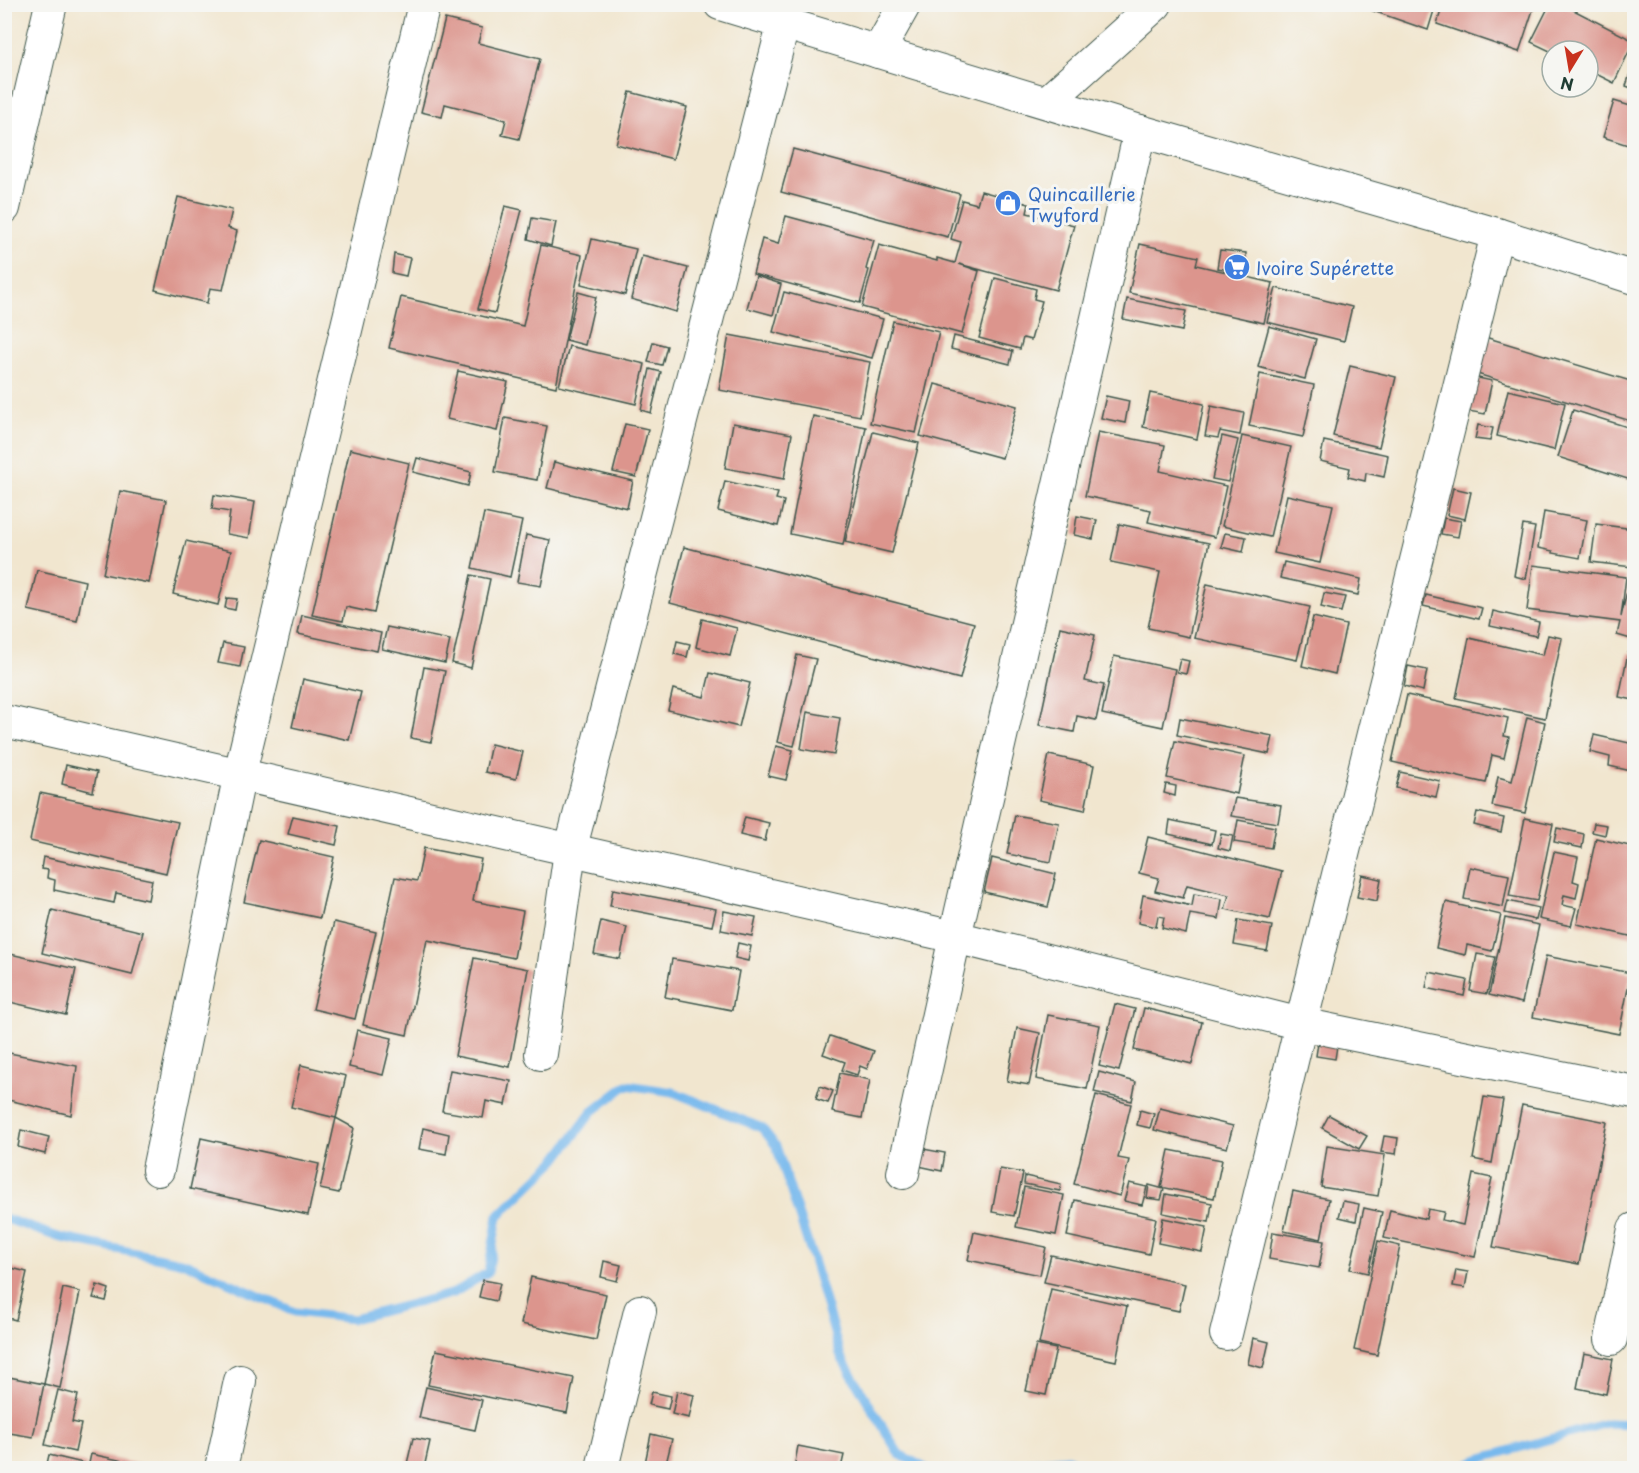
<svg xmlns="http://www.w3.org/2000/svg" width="1639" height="1473" font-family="'Playpen Sans',sans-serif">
<rect width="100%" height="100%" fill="#f6f6f2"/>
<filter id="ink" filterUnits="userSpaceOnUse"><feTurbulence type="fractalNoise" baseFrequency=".0167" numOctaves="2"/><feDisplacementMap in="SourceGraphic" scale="12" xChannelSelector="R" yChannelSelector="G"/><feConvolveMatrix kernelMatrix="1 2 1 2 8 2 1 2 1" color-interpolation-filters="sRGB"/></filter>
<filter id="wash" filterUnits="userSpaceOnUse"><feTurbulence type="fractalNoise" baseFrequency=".008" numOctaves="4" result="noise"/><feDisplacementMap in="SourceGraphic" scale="24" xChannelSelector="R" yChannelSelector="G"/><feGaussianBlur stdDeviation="1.35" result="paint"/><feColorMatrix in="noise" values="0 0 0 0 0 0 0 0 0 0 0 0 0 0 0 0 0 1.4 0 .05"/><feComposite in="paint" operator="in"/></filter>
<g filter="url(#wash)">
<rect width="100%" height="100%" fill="#f1e6cf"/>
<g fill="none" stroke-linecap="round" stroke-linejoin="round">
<g stroke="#78b9ed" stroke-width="9">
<polyline points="4,1218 58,1237 185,1263 295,1312 353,1319 454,1293 488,1272 498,1216 556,1160 592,1112 627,1085 673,1092 762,1128 776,1146 812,1256 841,1357 899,1454 925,1468"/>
<polyline points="994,1468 1008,1465 1068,1459 1088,1468"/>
<polyline points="1463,1468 1479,1459 1607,1423 1634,1424"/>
</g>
</g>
<g id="blocks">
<g fill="#dc958d">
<polygon points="1353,4 1436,4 1428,30"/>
<polygon points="1443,4 1535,4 1519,52 1437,24"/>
<polygon points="1550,4 1562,4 1634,41 1614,83 1588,70 1588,51 1552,52 1531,42"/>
<polygon points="445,19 482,28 478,43 540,59 519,139 502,135 506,120 445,104 442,117 421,112"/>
<polygon points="1634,61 1634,89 1626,86"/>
<polygon points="630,92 687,107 673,159 616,144"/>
<polygon points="1614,101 1634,107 1634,147 1603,137"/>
<polygon points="793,149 960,194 948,237 781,192"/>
<polygon points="981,191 1029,204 1027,213 1074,225 1056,290 959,264 979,271 962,334 862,307 879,245 937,261 937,258 955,263 961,242 951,239 962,200 977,204"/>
<polygon points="178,197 232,210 228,228 237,231 223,290 210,288 207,303 155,290"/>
<polygon points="505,206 522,210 495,313 478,309"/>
<polygon points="786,216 874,240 866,269 869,270 860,303 753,274 762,239 778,244"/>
<polygon points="532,218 556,222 551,246 528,239"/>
<polygon points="592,239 636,249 625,295 581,284"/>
<polygon points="1140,244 1198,257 1196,265 1273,283 1264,323 1129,293"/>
<polygon points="541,245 582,255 556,387 389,348 401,297 523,326"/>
<polygon points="1220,250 1246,253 1245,272 1217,268"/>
<polygon points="394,254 410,258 406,276 392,273"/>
<polygon points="642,256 688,268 676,312 631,299"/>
<polygon points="756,276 781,284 773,315 747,308"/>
<polygon points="995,278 1036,289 1034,299 1042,301 1031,340 1023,338 1020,349 979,338"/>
<polygon points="1276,288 1352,307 1344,341 1267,322"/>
<polygon points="578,292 596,297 585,345 566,340"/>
<polygon points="784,292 883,319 872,358 773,332"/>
<polygon points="1127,299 1186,311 1182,331 1123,319"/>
<polygon points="893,321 939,332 916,433 870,423"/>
<polygon points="1269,326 1316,339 1305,379 1258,367"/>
<polygon points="729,335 870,362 860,416 719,390"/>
<polygon points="954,336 1013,351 1010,364 951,349"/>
<polygon points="1485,337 1634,382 1634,422 1474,373"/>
<polygon points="653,342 667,346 662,365 648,362"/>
<polygon points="569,346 645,364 636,404 559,386"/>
<polygon points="1350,366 1396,377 1379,447 1333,436"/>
<polygon points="650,369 661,372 651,413 641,410"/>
<polygon points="458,371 508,382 497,431 447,419"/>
<polygon points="1260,374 1314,385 1303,437 1249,426"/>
<polygon points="1474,377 1492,381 1485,414 1468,411"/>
<polygon points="935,384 1017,406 1002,458 920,436"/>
<polygon points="1508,390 1565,403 1554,450 1497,436"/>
<polygon points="1150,393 1204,404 1197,439 1143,427"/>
<polygon points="1106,396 1129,401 1125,423 1101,418"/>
<polygon points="1211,406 1244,413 1240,435 1220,431 1218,438 1205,436"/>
<polygon points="1573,410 1634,429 1634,481 1558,457"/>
<polygon points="813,416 866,427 843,545 790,534"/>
<polygon points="505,418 547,426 537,480 495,472"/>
<polygon points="733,423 792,434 784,479 725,468"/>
<polygon points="625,424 648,429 636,477 613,472"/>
<polygon points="1478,425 1493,428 1490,441 1475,439"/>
<polygon points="873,432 919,443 892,553 845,542"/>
<polygon points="1098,432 1165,445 1160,471 1226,486 1215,537 1148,522 1151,510 1085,496"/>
<polygon points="1222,436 1238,440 1228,482 1212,479"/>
<polygon points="1242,436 1291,447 1270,537 1222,526"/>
<polygon points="1324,441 1388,455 1384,477 1366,473 1365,481 1348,477 1350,468 1320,461"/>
<polygon points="350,449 409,463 374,613 346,607 343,621 312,615"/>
<polygon points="417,458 471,472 468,486 413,472"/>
<polygon points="554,462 633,481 627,508 547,488"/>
<polygon points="725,481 778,493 776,499 784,501 778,526 718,511"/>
<polygon points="1453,488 1471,492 1465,519 1447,515"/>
<polygon points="120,491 166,500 149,583 103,574"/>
<polygon points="214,495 255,502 249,538 227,534 230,512 212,509"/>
<polygon points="1287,495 1333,505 1320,563 1274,553"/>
<polygon points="1544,512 1587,520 1580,558 1553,553 1553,551 1538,548"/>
<polygon points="484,513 522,521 510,577 472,568"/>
<polygon points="1077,516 1097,520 1093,539 1074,535"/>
<polygon points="1444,518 1461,521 1458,537 1441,534"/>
<polygon points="1119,524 1209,543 1189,637 1148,628 1160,572 1111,562"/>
<polygon points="1596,524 1634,529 1632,567 1591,562"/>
<polygon points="1523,525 1535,527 1526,579 1514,576"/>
<polygon points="1225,533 1246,537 1243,552 1221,547"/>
<polygon points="526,535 550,540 541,586 517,582"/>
<polygon points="186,541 231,551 218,605 173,594"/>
<polygon points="684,547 974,623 960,679 670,603"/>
<polygon points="1284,562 1361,579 1358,595 1280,578"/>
<polygon points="1634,562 1634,640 1617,635 1620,622 1527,610 1533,565 1626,577 1621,617"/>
<polygon points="37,570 85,581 77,621 28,610"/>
<polygon points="471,575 490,579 471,668 452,663"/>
<polygon points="1207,584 1310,607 1297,660 1194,638"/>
<polygon points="1324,593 1345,597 1341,612 1321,607"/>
<polygon points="1426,595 1482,608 1479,619 1423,606"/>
<polygon points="227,598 237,599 235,610 225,608"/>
<polygon points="1493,611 1539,622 1536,636 1490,626"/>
<polygon points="302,615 381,633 377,651 298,634"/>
<polygon points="1313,617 1346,625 1335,674 1302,666"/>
<polygon points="702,619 737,628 730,656 696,647"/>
<polygon points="387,627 450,640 445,663 382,649"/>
<polygon points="1060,627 1095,635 1085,681 1104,685 1096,720 1077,716 1074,732 1039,725"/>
<polygon points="1548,635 1562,638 1545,718 1456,698 1469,638 1543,655"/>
<polygon points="677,641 690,644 687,657 674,654"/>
<polygon points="223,643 244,647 240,667 218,663"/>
<polygon points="1628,653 1634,654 1634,700 1619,697"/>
<polygon points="797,655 816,659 794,746 777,742"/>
<polygon points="1114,656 1175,669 1163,727 1102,714"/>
<polygon points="1180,659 1189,661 1186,674 1177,672"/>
<polygon points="1408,666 1427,670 1423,691 1404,686"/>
<polygon points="424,667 445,671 431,742 411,738"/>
<polygon points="710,673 750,683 739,727 668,710 673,689 704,697"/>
<polygon points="303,679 361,692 349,740 292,727"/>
<polygon points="1407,695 1508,718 1504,736 1509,737 1504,758 1492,755 1486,783 1392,762"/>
<polygon points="807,712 840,718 834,755 801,749"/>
<polygon points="1527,717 1545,722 1525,813 1492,806 1498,777 1512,781"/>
<polygon points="1180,718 1273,736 1269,754 1177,735"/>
<polygon points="1594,735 1634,744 1634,763 1632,763 1631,771 1609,766 1610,757 1590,752"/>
<polygon points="1175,741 1245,756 1237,794 1167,778"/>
<polygon points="491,744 523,752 516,779 485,772"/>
<polygon points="776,746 793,750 786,780 768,776"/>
<polygon points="1049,755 1094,765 1085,810 1039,800"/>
<polygon points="66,765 97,772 93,792 62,784"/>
<polygon points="1400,772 1440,781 1436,797 1396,788"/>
<polygon points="1166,784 1176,786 1175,796 1164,793"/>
<polygon points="40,793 178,822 166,873 30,841"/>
<polygon points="1235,798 1281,805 1278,823 1231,816"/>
<polygon points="1477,812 1504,818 1501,832 1474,825"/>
<polygon points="1015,815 1059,823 1051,862 1007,854"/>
<polygon points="293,816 340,826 336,845 288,834"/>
<polygon points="745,817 769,823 765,841 740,835"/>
<polygon points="1525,818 1553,824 1537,901 1509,896"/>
<polygon points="1170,820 1215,830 1212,844 1168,834"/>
<polygon points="1238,820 1275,827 1271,848 1234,842"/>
<polygon points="1594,823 1607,825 1605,835 1592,832"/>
<polygon points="1557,828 1584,834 1582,848 1554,842"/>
<polygon points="1221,834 1233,836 1230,851 1218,848"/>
<polygon points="1148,837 1282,871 1270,919 1225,909 1229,895 1187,885 1183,898 1155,891 1159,878 1139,873"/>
<polygon points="1596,838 1634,847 1634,937 1577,924"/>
<polygon points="259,840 334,857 320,918 244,902"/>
<polygon points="424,848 481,859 473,901 523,911 514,958 427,940 407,1035 363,1025 395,877 417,881"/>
<polygon points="1554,852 1578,857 1573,881 1579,883 1576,898 1564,895 1562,905 1576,908 1571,926 1539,919"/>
<polygon points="43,857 152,880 148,900 116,893 114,903 54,890 55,880 47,878 48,870 41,869"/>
<polygon points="992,858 1056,874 1048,907 984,892"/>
<polygon points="1470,867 1509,875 1503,907 1464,899"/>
<polygon points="1362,875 1381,879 1377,901 1357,897"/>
<polygon points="613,889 716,909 712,926 610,906"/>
<polygon points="1194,894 1222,899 1219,919 1190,914 1186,934 1162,928 1164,917 1158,916 1156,927 1138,923 1143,895 1192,906"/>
<polygon points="1508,901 1539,908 1536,920 1505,913"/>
<polygon points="1446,902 1501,915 1492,951 1467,945 1465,955 1436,948"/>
<polygon points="52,910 143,932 132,975 42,953"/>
<polygon points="724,911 756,917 752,936 721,930"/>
<polygon points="1505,918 1539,925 1522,1003 1489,995"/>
<polygon points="1238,920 1272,926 1267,951 1234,945"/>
<polygon points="601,921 627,927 620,959 594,954"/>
<polygon points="334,922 376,932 355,1019 313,1009"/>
<polygon points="738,943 751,946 748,961 735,958"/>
<polygon points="6,953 76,969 66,1015 5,1001"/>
<polygon points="1477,954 1495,957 1487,994 1470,991"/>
<polygon points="1546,956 1631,973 1619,1034 1533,1017"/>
<polygon points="474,958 528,969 510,1067 455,1056"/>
<polygon points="672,959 739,971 732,1010 665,997"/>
<polygon points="1429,972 1467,980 1464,996 1426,988"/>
<polygon points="1115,1004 1135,1009 1119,1071 1099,1066"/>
<polygon points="1144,1008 1202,1022 1192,1064 1134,1050"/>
<polygon points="1048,1015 1100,1025 1087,1089 1036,1079"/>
<polygon points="1017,1028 1040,1033 1029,1085 1007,1081"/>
<polygon points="357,1030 392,1038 383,1075 349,1067"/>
<polygon points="1320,1030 1339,1033 1335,1059 1316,1056"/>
<polygon points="830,1036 874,1051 867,1069 860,1066 857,1075 842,1070 845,1062 823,1054"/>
<polygon points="4,1052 77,1066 71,1115 4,1099"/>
<polygon points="301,1065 346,1076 336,1118 291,1107"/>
<polygon points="450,1070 511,1081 506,1105 486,1101 483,1118 442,1111"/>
<polygon points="1099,1072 1136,1082 1132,1101 1094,1092"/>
<polygon points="840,1073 870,1080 862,1118 832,1112"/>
<polygon points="820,1086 833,1091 828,1103 816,1099"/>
<polygon points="1096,1095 1131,1104 1118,1158 1129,1160 1120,1196 1074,1184"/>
<polygon points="1484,1097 1503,1100 1492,1163 1473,1159"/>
<polygon points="1522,1105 1607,1122 1579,1264 1493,1247"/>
<polygon points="1160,1108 1233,1126 1227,1148 1154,1130"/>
<polygon points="1140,1110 1154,1114 1150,1128 1137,1125"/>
<polygon points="1329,1115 1367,1136 1359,1149 1322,1128"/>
<polygon points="336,1118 354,1128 339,1193 320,1189"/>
<polygon points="423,1128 449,1134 446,1154 419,1149"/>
<polygon points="21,1130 49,1137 45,1154 18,1147"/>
<polygon points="1384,1136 1398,1138 1396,1154 1381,1152"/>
<polygon points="201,1138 319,1164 308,1215 190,1189"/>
<polygon points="1327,1146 1385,1155 1378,1196 1321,1187"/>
<polygon points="918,1148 945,1153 942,1171 914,1165"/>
<polygon points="1169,1150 1222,1160 1214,1198 1161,1187"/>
<polygon points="1000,1169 1023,1173 1014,1216 992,1212"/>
<polygon points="1473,1174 1492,1178 1475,1257 1384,1238 1390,1210 1426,1219 1428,1209 1444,1212 1442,1220 1463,1225"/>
<polygon points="1025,1176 1061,1184 1060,1191 1024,1184"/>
<polygon points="1129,1183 1147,1187 1142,1205 1124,1201"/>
<polygon points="1149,1185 1164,1189 1161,1200 1147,1198"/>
<polygon points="1024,1187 1064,1195 1056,1235 1016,1227"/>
<polygon points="1293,1191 1329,1199 1321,1239 1284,1231"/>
<polygon points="1166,1194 1212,1203 1209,1222 1163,1213"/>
<polygon points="1075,1200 1156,1218 1149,1254 1067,1236"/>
<polygon points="1343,1201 1359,1204 1356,1221 1339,1217"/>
<polygon points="1364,1208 1382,1212 1368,1273 1350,1269"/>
<polygon points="1163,1218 1207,1227 1202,1252 1158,1243"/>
<polygon points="974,1232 1046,1247 1040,1275 968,1260"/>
<polygon points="1273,1232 1324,1241 1319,1268 1269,1259"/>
<polygon points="1378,1241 1400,1246 1377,1355 1354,1350"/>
<polygon points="1051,1255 1185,1284 1179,1311 1044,1282"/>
<polygon points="604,1261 621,1265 617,1281 601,1277"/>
<polygon points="4,1266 27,1272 16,1320 4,1317"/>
<polygon points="1456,1270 1468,1272 1465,1288 1453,1286"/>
<polygon points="531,1277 606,1294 596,1340 521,1324"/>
<polygon points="483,1280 500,1283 496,1301 479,1297"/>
<polygon points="97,1285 109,1289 106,1301 93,1298"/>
<polygon points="63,1288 80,1292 60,1388 44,1384 33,1437 4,1432 4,1376 44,1384"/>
<polygon points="1051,1289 1127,1306 1116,1361 1039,1344"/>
<polygon points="1253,1338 1269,1342 1263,1368 1248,1364"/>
<polygon points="1036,1345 1056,1349 1046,1395 1026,1391"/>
<polygon points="436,1350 574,1378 567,1413 428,1385"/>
<polygon points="1584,1353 1613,1359 1606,1394 1577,1388"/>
<polygon points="426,1387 482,1400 475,1430 419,1418"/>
<polygon points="58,1390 78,1395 72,1422 81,1424 75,1452 45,1445"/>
<polygon points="677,1391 694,1395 689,1418 672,1414"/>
<polygon points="652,1392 671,1396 668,1409 649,1405"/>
<polygon points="651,1434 672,1439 665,1468 644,1468"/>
<polygon points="413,1438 430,1441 424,1468 406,1468"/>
<polygon points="798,1446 844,1455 841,1468 794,1468"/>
<polygon points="91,1454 142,1465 141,1468 88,1468"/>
<polygon points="49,1455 87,1464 85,1468 46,1468"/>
</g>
</g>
</g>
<g filter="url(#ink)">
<use href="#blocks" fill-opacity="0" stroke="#3e564b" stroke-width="1.5"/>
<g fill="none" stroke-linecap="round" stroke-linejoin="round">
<defs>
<g id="minor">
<polyline points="720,4 1140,131 1497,234 1634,278"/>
<polyline points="878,52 905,4"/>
<polyline points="1047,102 1156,4"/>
<polyline points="4,208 51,4"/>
<polyline points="4,721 955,937 1301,1024 1634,1092"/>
<polyline points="541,1054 570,851 784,22"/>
<polyline points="158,1170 240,773 424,4"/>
<polyline points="903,1173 955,937 1140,131"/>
<polyline points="1226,1334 1301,1024 1497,234"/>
<polyline points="1611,1339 1634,1229"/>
<polyline points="221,1468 240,1381"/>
<polyline points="602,1468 640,1311"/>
</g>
</defs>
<use href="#minor" stroke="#3e564b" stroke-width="34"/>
<use href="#minor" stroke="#fff" stroke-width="32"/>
</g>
</g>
<defs>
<symbol id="shop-disc" viewBox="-11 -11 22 22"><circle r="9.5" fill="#3f7fe0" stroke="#f6f6f2"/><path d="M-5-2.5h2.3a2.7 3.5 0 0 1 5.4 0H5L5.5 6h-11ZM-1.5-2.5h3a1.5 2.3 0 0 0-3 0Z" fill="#fff"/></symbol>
<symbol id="supermarket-disc" viewBox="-11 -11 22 22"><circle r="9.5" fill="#3f7fe0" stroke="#f6f6f2"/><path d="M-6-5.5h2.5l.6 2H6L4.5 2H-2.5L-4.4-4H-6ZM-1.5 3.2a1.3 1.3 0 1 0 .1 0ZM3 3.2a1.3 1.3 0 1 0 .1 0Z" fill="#fff"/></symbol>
</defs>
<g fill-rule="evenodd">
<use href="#shop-disc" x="993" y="188" width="30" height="30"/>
<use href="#supermarket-disc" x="1222" y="252" width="30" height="30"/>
</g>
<g text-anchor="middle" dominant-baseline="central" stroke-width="6" stroke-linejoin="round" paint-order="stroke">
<g font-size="18" fill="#366cbe" stroke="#f6f6f2" text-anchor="start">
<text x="1028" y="193">Quincaillerie<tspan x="1028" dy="21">Twyford</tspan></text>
<text x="1256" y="267">Ivoire Supérette</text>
</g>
</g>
<rect width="1639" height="1473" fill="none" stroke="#f6f6f2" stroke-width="24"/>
<g transform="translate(1570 69) rotate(191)"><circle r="28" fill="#f6f6f2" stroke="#a0aca6" stroke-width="1.5"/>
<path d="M0-4.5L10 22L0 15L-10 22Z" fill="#c8321e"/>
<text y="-9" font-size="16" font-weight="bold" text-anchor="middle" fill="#1f3d34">N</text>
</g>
</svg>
